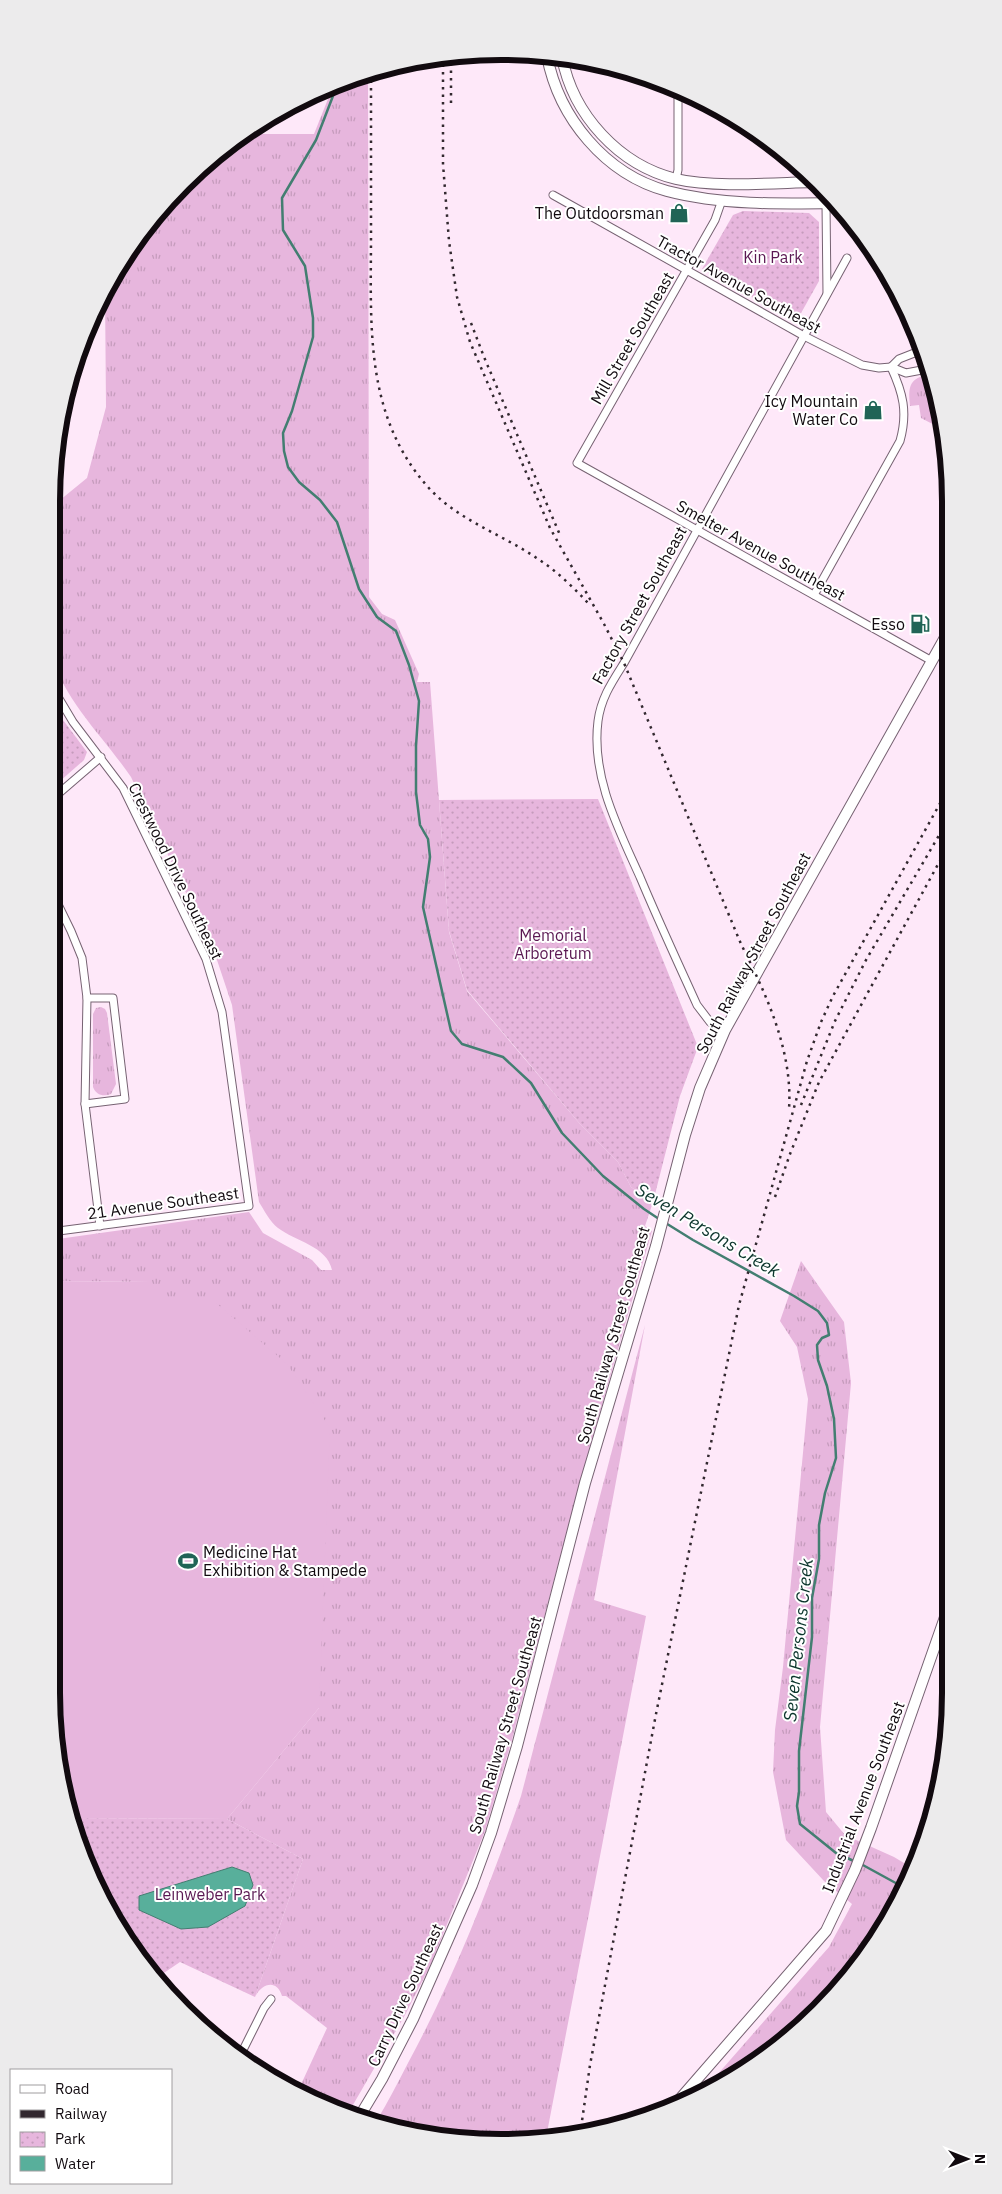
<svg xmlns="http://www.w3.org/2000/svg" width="1002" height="2194" font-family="'IBM Plex Sans',sans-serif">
<defs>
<pattern id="grass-tufts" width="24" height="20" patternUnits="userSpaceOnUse" patternTransform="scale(1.25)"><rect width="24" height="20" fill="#e7b6dd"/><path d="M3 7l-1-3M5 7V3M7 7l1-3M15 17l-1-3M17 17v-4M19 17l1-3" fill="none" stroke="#c59bbc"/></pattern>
<pattern id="park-dots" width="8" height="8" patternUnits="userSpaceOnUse" patternTransform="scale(1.25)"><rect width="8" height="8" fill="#e7b6dd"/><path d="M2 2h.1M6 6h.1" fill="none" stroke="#c59bbc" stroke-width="1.8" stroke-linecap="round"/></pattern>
</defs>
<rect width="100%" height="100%" fill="#fee8f9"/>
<g fill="url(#grass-tufts)">
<path d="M368 74 369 597 382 614 395 620 419 674 417 682H430L449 932 467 991 580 1124 618 1162 631 1187 653 1202 645 1226 652 1231 579 1485 511 1743 485 1831 430 1966 405 2015 350 2110 298 2091 327 2028 286 1996H282C277 1979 262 1983 255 1997L303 1859 227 1819 319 1708 216 1303H150V1282L51 1281V1240L249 1212 263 1233 312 1260 321 1270H332C327 1246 295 1241 278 1228 270 1222 264 1210 259 1202L232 1005 215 954 131 777C103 736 65 702 51 654V505H54L87 478 106 407 105 292 127 251 183 183 242 134H314L334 84Z"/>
<path d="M920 377 926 378 931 382 944 430 921 418 919 405 910 406C909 394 907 382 920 377Z"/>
<path d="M101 1007 105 1009 107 1013 116 1084 111 1094C103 1097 96 1095 93 1087V1014L96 1008Z"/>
<polygon points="801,1261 844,1322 851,1383 820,1727 826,1812 845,1835 894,1857 914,1869 839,1990 726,2083 703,2091 829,1947 852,1904 824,1881 786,1840 773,1772 775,1730 783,1667 808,1399 797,1347 780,1321"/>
<path d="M645 1325 594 1600 646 1616 546 2138 501 2143 414 2134 377 2120C388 2102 398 2082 408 2063 454 1978 489 1888 521 1796Z"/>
</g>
<g fill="url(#park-dots)">
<polygon points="743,211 809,213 819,222 819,281 796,322 702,269 733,215"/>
<polygon points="51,704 87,752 84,760 51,789"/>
<polygon points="598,799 698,1047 680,1096 653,1202 631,1187 618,1162 580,1124 467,990 449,931 439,800"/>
<polygon points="72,1818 227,1819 303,1859 255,1997 180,1962 158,1977 153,1976 111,1918 75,1838"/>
</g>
<polygon fill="#e7b6dd" points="51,1281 150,1282 150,1303 216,1303 287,1364 330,1428 319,1708 227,1819 72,1818 51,1693"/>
<polygon fill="#58af9b" stroke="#437e71" points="232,1867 249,1873 253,1885 245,1906 208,1927 181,1929 139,1910 139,1896"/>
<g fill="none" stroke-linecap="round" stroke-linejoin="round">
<g stroke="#437e71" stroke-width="2.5">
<polyline points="338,83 316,140 282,198 283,230 305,266 313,318 313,337 292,411 283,433 284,451 288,467 299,482 320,500 337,522 359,589 377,617 396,631 409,665 419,701 416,746 416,792 420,825 428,839 430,857 423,907 451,1031 462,1044 503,1057 531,1083 562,1133 603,1176 644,1209 659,1219"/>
<polyline points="664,1222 693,1240 794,1296 818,1311 827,1323 829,1335 822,1338 817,1345 818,1360 827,1386 834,1419 836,1458 825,1493 819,1525 819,1559 812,1598 812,1637 799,1751 799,1792 797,1806 800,1824 836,1853 856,1862"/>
<polyline points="861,1864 903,1887"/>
</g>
<defs>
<g id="street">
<polyline points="676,179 678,170 678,88"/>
<polyline points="553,195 804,336 862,365 879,368 891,367 906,373 927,369"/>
<polyline points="722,200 715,220 577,463 932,661"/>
<polyline points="826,204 827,293"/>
<polyline points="891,367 899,359 922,350"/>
<path d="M814 595 900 441C908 412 903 393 891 367"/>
<polyline points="51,800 101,757"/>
<polyline points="51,890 71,931 82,958 87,998 85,1104 100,1226"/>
<path d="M725 1030 710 1022 697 1005C678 963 658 920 640 877 618 828 591 776 598 721 601 698 612 682 624 663L847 258"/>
<polyline points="85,1104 125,1099 113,998 87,998"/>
<polyline points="51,1232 249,1206 222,1012 206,959 123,788 73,722 51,685"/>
<polyline points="241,2054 264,2008 271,1999"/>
</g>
<g id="secondary">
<path d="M547 56C559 118 605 174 667 191 720 205 779 204 834 203"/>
<path d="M562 57C573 115 619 165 676 179 714 188 773 183 813 182"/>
<polyline points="361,2114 382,2079 413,2019 472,1885 491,1833 517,1746 585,1483 656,1246 685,1135 700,1088 725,1030 947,634"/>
</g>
<polyline id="primary" points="679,2100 826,1931 855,1870 871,1828 950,1603"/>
</defs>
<use href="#street" stroke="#766272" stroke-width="9"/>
<use href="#secondary" stroke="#766272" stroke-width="12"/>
<use href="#primary" stroke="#766272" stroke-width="12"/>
<use href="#street" stroke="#fff" stroke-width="7"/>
<use href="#secondary" stroke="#fff" stroke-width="10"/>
<use href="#primary" stroke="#fff" stroke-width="10"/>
<g stroke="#32282f" stroke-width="2.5" stroke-dasharray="2.5 5" stroke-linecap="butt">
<path d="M443 57V164L449 241 457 297 470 342 550 528 604 624 624 663 741 944C766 994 793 1051 789 1109"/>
<path d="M371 73C371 127 371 181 371 235 371 325 364 415 428 487 457 520 502 534 538 559 557 571 574 588 589 604"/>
<polyline points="451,103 451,56"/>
<polyline points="471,323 484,357 560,535"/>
<polyline points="801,1105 835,1021 866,960 948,820"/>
<polyline points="775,1197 790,1154 819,1082 948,846"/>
<polyline points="580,2135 590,2065 656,1714 739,1305 807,1061 821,1022 833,996 948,789"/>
</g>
</g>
<defs>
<symbol id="shop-bare" viewBox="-9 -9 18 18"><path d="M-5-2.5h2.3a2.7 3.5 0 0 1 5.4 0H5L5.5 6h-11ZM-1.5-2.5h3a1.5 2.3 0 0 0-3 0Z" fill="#206456" stroke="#fff" stroke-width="2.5" paint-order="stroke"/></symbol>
<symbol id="fuel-bare" viewBox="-9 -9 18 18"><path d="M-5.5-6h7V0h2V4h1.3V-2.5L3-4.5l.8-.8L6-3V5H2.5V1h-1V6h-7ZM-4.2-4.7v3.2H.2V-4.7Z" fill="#206456" stroke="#fff" stroke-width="2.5" paint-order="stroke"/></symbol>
<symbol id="stadium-bare" viewBox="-9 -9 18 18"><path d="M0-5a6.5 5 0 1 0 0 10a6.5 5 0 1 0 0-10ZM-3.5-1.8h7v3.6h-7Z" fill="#206456" stroke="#fff" stroke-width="2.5" paint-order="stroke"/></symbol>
</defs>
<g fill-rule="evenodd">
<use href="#shop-bare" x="665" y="199" width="28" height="28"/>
<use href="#shop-bare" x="859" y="396" width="28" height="28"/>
<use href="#fuel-bare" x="906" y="610" width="28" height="28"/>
<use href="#stadium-bare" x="174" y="1547" width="28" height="28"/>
</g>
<g text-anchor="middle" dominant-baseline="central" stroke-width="4" stroke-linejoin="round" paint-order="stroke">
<g font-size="16" fill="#110a0f" stroke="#fff" text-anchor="end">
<text x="664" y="213">The Outdoorsman</text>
<text x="858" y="401">Icy Mountain<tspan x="858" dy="18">Water Co</tspan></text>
<text x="905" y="624">Esso</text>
<text x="203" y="1552" text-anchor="start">Medicine Hat<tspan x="203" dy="18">Exhibition &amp; Stampede</tspan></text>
</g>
<g font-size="16" fill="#5a1852" stroke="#fff">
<text x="773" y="257">Kin Park</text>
<text x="553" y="935">Memorial<tspan x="553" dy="18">Arboretum</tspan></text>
<text x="210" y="1894">Leinweber Park</text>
</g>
<g font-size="16" fill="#110a0f" stroke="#fff">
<text transform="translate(739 284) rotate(29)">Tractor Avenue Southeast</text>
<text transform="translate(632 338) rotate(-60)">Mill Street Southeast</text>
<text transform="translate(761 550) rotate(29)">Smelter Avenue Southeast</text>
<text transform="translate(639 605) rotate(-61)">Factory Street Southeast</text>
<text transform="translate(176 871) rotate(64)">Crestwood Drive Southeast</text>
<text transform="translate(753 953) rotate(-62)">South Railway Street Southeast</text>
<text transform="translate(163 1203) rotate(-8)">21 Avenue Southeast</text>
<text transform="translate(613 1335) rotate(-74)">South Railway Street Southeast</text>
<text transform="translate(505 1725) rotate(-74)">South Railway Street Southeast</text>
<text transform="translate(863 1797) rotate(-69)">Industrial Avenue Southeast</text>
<text transform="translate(405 1995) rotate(-65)">Carry Drive Southeast</text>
</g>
<g font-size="18" font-style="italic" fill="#0b352c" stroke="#fff">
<text transform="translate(708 1230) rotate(31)">Seven Persons Creek</text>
<text transform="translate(798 1640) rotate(-84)">Seven Persons Creek</text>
</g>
</g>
<path d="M0 0H1002V2194H0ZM501 60H501A441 441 0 0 1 942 501V1693A441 441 0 0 1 501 2134H501A441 441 0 0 1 60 1693V501A441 441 0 0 1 501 60Z" fill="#ecebec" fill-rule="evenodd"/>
<path fill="none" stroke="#110a0f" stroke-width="6" d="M501 60H501A441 441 0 0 1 942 501V1693A441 441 0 0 1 501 2134H501A441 441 0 0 1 60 1693V501A441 441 0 0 1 501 60Z"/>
<rect x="10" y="2069" width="162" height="115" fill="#ffffff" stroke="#a09d9f"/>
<rect x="20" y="2085" width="25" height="8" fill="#ffffff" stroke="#a09d9f"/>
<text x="55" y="2094" font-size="15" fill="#110a0f">Road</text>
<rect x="20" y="2110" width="25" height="8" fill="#32282f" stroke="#a09d9f"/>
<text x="55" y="2119" font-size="15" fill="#110a0f">Railway</text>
<rect x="20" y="2132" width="25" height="15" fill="url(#park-dots)" stroke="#a09d9f"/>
<text x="55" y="2144" font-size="15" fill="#110a0f">Park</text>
<rect x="20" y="2156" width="25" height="15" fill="#58af9b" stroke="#a09d9f"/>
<text x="55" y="2169" font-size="15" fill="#110a0f">Water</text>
<g transform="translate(967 2159) rotate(90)" stroke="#ffffff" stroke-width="4" paint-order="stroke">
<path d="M0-4L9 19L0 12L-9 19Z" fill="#110a0f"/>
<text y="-8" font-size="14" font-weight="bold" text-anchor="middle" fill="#110a0f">N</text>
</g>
</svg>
